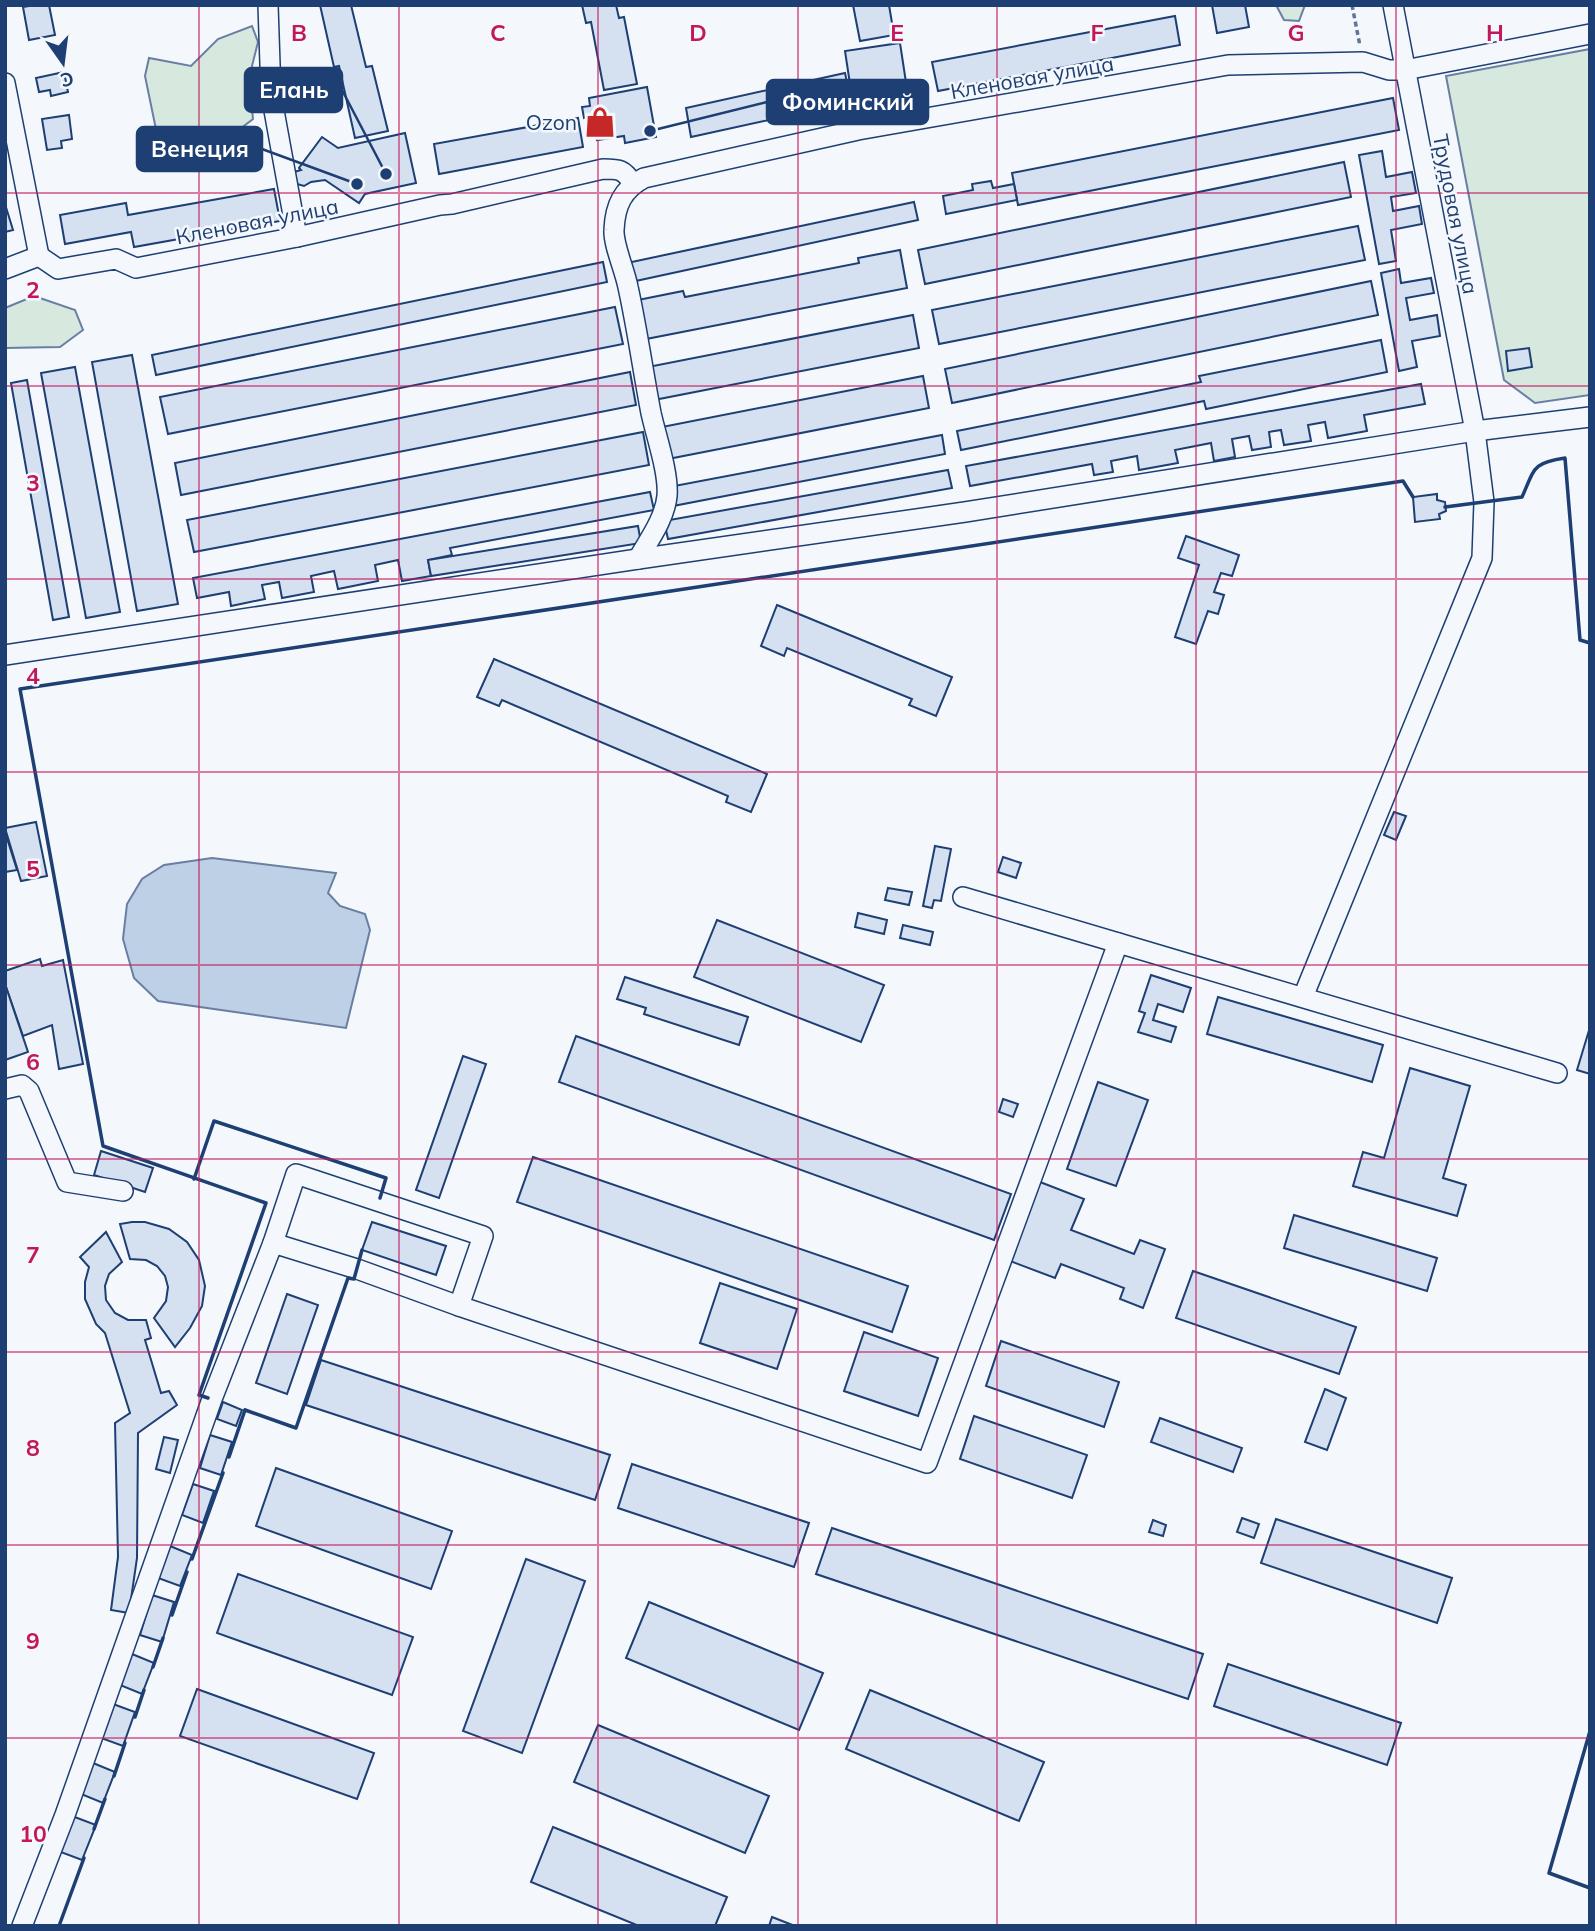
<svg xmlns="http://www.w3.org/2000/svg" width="1595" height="1931" font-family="Mulish,sans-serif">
<rect width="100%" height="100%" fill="#f4f7fb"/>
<g fill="#d7e8df" stroke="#687fa3" stroke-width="2">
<polygon points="1276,5 1305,5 1299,21 1284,20"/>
<polygon points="252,26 258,42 249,78 253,119 219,145 158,139 145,76 149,58 191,66 218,39"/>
<polygon points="1590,49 1590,395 1535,403 1504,380 1446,76"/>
<polygon points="34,296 75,310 83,330 60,347 5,348 5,308"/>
</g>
<polygon fill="#bed0e5" stroke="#687fa3" stroke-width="2" points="212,858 336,873 328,893 340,906 365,914 370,930 346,1028 158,1001 134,978 123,939 127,904 142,879 164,865"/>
<g fill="#d5e0f0" stroke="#1d3f73" stroke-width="2">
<polygon points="35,5 49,5 55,35 29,40 23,7"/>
<polygon points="320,5 351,5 366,67 372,66 388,131 355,138 339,66 334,67"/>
<polygon points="582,5 616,5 619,18 624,17 637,84 604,90 591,22 586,23"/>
<polygon points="853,5 889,5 894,35 860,41"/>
<polygon points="1212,5 1245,5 1249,27 1217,33"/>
<polygon points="1175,16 1180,45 938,91 932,62"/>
<polygon points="900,43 907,89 874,94 873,88 851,91 845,51"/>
<polygon points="64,72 68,92 51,96 50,90 39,92 36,78"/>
<polygon points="845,73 851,102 691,137 686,108"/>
<polygon points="647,87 656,137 625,143 624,136 597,140 593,116 584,118 582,107 590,106 589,98"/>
<polygon points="1393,98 1399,130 1018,205 1012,173"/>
<polygon points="69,115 72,139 61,141 62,148 47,150 42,119"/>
<polygon points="578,118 583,147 439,174 434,144"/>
<polygon points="405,133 416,183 365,194 359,203 325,180 311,182 304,186 297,184 294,172 301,170 299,168 322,137 338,148"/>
<polygon points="1382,151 1386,177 1412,172 1416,193 1391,197 1393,211 1419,206 1422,224 1391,230 1396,261 1379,264 1359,155"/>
<polygon points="1344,162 1351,197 925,284 918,250"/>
<polygon points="991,181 993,188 1014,184 1017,200 946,214 943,196 973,190 972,184"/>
<polygon points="274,189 280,221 134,247 131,232 65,244 60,215 126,203 128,215"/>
<polygon points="914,202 918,220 631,282 627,263"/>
<polygon points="5,204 13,230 5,232"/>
<polygon points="1358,226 1365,260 939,344 932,310"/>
<polygon points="900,250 907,288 641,340 633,301 683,291 685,297 859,263 858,258"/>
<polygon points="603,262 607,282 156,375 152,355"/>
<polygon points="1399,269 1401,283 1431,278 1434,293 1406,298 1410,320 1437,315 1440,336 1412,341 1417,367 1399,371 1381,273"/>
<polygon points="1371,281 1378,315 952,403 945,369"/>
<polygon points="615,307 623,344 168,434 160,397"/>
<polygon points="913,315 919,348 654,400 648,367"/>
<polygon points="1381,340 1387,372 1206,409 1204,401 961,450 957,431 1201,382 1199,376"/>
<polygon points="1529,348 1532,367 1508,371 1506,351"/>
<polygon points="132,355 178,604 137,611 92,362"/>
<polygon points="75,367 120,612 86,618 41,373"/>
<polygon points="630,372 636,405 181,495 175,463"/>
<polygon points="923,376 929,408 668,459 662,427"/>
<polygon points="27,380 69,617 53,620 11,383"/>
<polygon points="1421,384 1425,404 1364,415 1367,431 1328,438 1325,422 1308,425 1311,441 1284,445 1281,430 1269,432 1271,447 1252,450 1249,436 1232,439 1235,457 1214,461 1211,443 1175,450 1178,463 1139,470 1137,456 1111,461 1113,472 1094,475 1092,464 970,486 966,466"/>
<polygon points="643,432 649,465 194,552 187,520"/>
<polygon points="942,435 945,454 673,506 669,487"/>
<polygon points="948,470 952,488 668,539 664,521"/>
<polygon points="650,492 654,510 450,548 452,555 428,560 431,576 402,581 398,560 375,565 378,581 338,589 334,571 311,576 314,592 282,598 279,582 262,585 265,599 231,606 229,592 197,598 193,578"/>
<polygon points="1437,494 1437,500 1445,502 1446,511 1439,514 1440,519 1415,522 1413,497"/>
<polygon points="638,526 641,543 431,576 428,560"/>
<polygon points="1186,536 1239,555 1232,576 1221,573 1214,592 1224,595 1218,614 1208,611 1196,644 1175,637 1199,565 1178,558"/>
<polygon points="777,605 952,677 936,716 909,705 912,699 787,648 784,656 761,646"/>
<polygon points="494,659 767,774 751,812 726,802 728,796 502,700 499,706 477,697"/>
<polygon points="1394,812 1406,816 1396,840 1384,835"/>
<polygon points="36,822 47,876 21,881 5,828"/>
<polygon points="5,832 17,870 5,872"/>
<polygon points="935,846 951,849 941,901 934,900 932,908 923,906"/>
<polygon points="1003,857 1021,863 1016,878 998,872"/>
<polygon points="888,888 912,892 909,905 885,900"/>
<polygon points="858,913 887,920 884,934 855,927"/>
<polygon points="717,920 884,985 861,1042 694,977"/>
<polygon points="903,925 933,932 930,945 900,938"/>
<polygon points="40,959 42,966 63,960 83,1064 59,1069 52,1025 23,1036 5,984 5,971"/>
<polygon points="1151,975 1191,988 1183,1012 1158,1004 1153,1020 1176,1027 1171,1042 1138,1032 1145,1013 1139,1011"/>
<polygon points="625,977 748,1017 739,1045 644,1014 646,1008 617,999"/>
<polygon points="5,984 28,1052 5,1060"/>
<polygon points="1218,997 1383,1045 1372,1082 1207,1034"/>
<polygon points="1590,1027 1590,1074 1577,1070"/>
<polygon points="576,1036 1011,1194 994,1240 559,1082"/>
<polygon points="463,1056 486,1064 439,1198 416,1190"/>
<polygon points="1410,1068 1470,1086 1443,1178 1466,1185 1457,1216 1353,1186 1363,1152 1384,1158"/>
<polygon points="1098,1082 1148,1100 1116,1186 1067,1169"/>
<polygon points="1003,1099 1018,1104 1013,1117 999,1112"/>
<polygon points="101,1151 153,1168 145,1192 94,1175"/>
<polygon points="533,1157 908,1286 892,1332 517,1202"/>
<polygon points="1040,1182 1084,1199 1071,1230 1134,1254 1140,1240 1165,1249 1143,1308 1120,1299 1124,1288 1061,1264 1055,1278 1010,1261"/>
<polygon points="1294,1215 1437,1258 1427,1291 1284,1248"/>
<polygon points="132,1222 145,1222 169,1229 187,1242 199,1260 205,1286 202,1306 190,1328 175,1347 154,1318 166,1301 168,1287 165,1276 157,1266 146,1260 130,1259 120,1224"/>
<polygon points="372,1222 446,1246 436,1275 362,1250"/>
<polygon points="106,1232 122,1262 109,1274 105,1286 106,1300 115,1313 128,1320 146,1320 151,1338 145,1340 161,1393 169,1391 177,1405 138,1433 137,1558 129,1613 111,1610 118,1557 115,1423 130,1413 105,1333 96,1324 85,1299 85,1282 89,1267 80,1257"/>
<polygon points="1193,1271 1356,1327 1339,1374 1176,1318"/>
<polygon points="720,1283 797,1309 777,1369 700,1343"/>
<polygon points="287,1294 318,1305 287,1394 256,1383"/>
<polygon points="864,1332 938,1358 918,1416 844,1391"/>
<polygon points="1001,1341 1119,1382 1104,1427 986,1386"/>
<polygon points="321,1360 610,1455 595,1500 306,1405"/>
<polygon points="1325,1389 1346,1398 1327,1450 1305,1442"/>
<polygon points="223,1402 242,1410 236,1426 217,1419"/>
<polygon points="974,1416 1087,1455 1072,1498 960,1459"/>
<polygon points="1160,1418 1242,1448 1233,1472 1151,1442"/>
<polygon points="210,1435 232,1442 221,1475 200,1468"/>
<polygon points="164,1437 178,1440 170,1473 156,1469"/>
<polygon points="632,1464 809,1523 794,1567 618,1508"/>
<polygon points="276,1468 452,1531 431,1589 256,1526"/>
<polygon points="193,1484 214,1491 203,1523 182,1515"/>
<polygon points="1242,1518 1259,1524 1254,1538 1237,1532"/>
<polygon points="1276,1519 1452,1578 1437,1623 1261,1563"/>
<polygon points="1153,1520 1166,1525 1163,1536 1149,1532"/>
<polygon points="832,1528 1203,1654 1188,1699 816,1574"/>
<polygon points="170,1546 192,1555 180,1586 158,1578"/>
<polygon points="526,1559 585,1581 522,1753 463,1731"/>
<polygon points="238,1574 413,1637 392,1695 217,1633"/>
<polygon points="152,1595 174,1602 162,1642 140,1635"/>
<polygon points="649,1602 823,1673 799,1730 626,1658"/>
<polygon points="132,1654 154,1663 142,1694 120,1685"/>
<polygon points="1228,1664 1401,1723 1387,1765 1214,1706"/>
<polygon points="197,1689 374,1753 357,1799 180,1736"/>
<polygon points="870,1690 1044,1762 1019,1821 846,1749"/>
<polygon points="113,1704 135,1712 123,1746 101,1738"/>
<polygon points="598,1725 769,1796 745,1853 574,1782"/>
<polygon points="93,1763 115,1772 103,1803 81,1794"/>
<polygon points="72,1816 96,1825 82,1860 58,1851"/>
<polygon points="553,1827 727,1897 715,1926 639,1926 531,1882"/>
<polygon points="772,1917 795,1926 769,1926"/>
</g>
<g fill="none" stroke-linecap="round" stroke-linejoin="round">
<defs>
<g id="minor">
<polyline points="268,5 271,94 297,237"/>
<polyline points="5,83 39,256"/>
<path d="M39 256 58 269 116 259 136 268 297 237 440 205 452 204 603 169C619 169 624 169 633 184"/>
<polyline points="5,269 39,256"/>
<path d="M638 559C649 540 665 518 667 496 669 473 656 436 651 413 643 371 637 328 628 287 625 271 613 244 614 230 615 205 623 189 644 178L858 130 1228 65 1363 62 1389 70H1405L1590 34"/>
<polyline points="5,655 638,559 965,512 1475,431 1590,417"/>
<polyline points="963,897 1557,1073"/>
<polyline points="1303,997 1482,558 1484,502 1475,431 1393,5"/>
<polyline points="5,1089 22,1085 29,1091 67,1182 123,1191"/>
<polyline points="273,1243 296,1174 483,1236 459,1306 927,1463 1118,943"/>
<polyline points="22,1926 65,1815 212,1399 273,1243 357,1269 459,1306"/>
</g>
</defs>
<use href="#minor" stroke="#1d3f73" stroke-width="22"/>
<polyline stroke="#5e769c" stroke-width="3.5" stroke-dasharray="5 3.5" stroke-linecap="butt" points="1352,5 1360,46"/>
<use href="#minor" stroke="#f4f7fb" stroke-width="19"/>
<g stroke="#1d3f73" stroke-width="3.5">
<path d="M1445 507 1522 497C1535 468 1532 463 1565 458L1580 640 1590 643"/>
<polyline points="194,1179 214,1121 386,1178 380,1198"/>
<polyline points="208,1398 199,1395 266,1203 103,1146 20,689 1403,481 1413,497"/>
<polyline points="245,1410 296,1428 348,1278 354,1279 362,1250"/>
<polyline points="229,1457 245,1410"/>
<polyline points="192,1559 223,1473"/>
<polyline points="172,1615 187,1572"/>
<polyline points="153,1667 163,1638"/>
<polyline points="135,1717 144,1690"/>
<polyline points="1590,1731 1549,1873 1590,1888"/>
<polyline points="114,1776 125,1743"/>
<polyline points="94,1829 105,1799"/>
<polyline points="59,1926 84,1858"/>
</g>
</g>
<path fill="none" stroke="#c2185b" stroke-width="2" stroke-opacity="0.55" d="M199 5V1926M399 5V1926M598 5V1926M798 5V1926M997 5V1926M1196 5V1926M1396 5V1926M5 193H1590M5 386H1590M5 579H1590M5 772H1590M5 965H1590M5 1159H1590M5 1352H1590M5 1545H1590M5 1738H1590"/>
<defs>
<symbol id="shop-bare" viewBox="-9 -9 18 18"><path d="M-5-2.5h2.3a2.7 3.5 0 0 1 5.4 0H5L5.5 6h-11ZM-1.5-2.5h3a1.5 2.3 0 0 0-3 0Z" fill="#c62828" stroke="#f4f7fb" stroke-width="2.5" paint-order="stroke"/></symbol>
</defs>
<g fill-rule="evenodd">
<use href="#shop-bare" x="578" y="100" width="44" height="44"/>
</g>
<g text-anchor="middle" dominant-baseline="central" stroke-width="5" stroke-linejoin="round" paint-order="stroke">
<g font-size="21" fill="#1d3f73" stroke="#f4f7fb">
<text transform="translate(1032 77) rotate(-10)">Кленовая улица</text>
<text transform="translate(1456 214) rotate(79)">Трудовая улица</text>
<text transform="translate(257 221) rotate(-11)">Кленовая улица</text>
</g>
<g font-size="21" fill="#1d3f73" stroke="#f4f7fb" text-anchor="end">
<text x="577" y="122">Ozon</text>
</g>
</g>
<g font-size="23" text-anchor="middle" font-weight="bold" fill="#c2185b" stroke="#f4f7fb" stroke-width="5" stroke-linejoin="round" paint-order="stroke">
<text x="299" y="41">B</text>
<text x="498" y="41">C</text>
<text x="698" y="41">D</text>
<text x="897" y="41">E</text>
<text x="1097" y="41">F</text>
<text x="1296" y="41">G</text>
<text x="1495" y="41">H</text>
<text x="33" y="298">2</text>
<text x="33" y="491">3</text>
<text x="33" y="684">4</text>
<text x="33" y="877">5</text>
<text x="33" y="1070">6</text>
<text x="33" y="1263">7</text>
<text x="33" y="1456">8</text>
<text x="33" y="1649">9</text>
<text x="33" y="1842">10</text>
</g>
<path fill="none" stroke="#1d3f73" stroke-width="2.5" d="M386 174L342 90M650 131L767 102M357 184L262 149"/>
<g fill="#1d3f73" stroke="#f4f7fb" stroke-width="2.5">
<circle cx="386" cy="174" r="7"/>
<circle cx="650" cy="131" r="7"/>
<circle cx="357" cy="184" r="7"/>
</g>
<g fill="#1d3f73" stroke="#1d3f73" stroke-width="2.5">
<rect x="245" y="68" width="97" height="44" rx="7"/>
<rect x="767" y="80" width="161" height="44" rx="7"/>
<rect x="137" y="127" width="125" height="44" rx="7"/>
</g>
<g font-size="23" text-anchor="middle" font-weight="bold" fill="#fff">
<text x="294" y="98">Елань</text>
<text x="848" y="110">Фоминский</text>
<text x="200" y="157">Венеция</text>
</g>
<rect width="1595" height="1931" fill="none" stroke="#1d3f73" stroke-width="14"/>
<g transform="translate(63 63) rotate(166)" stroke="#f4f7fb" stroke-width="5" paint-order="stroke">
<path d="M0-5L12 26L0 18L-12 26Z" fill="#1d3f73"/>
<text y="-10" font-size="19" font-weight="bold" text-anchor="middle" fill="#1d3f73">С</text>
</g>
</svg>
